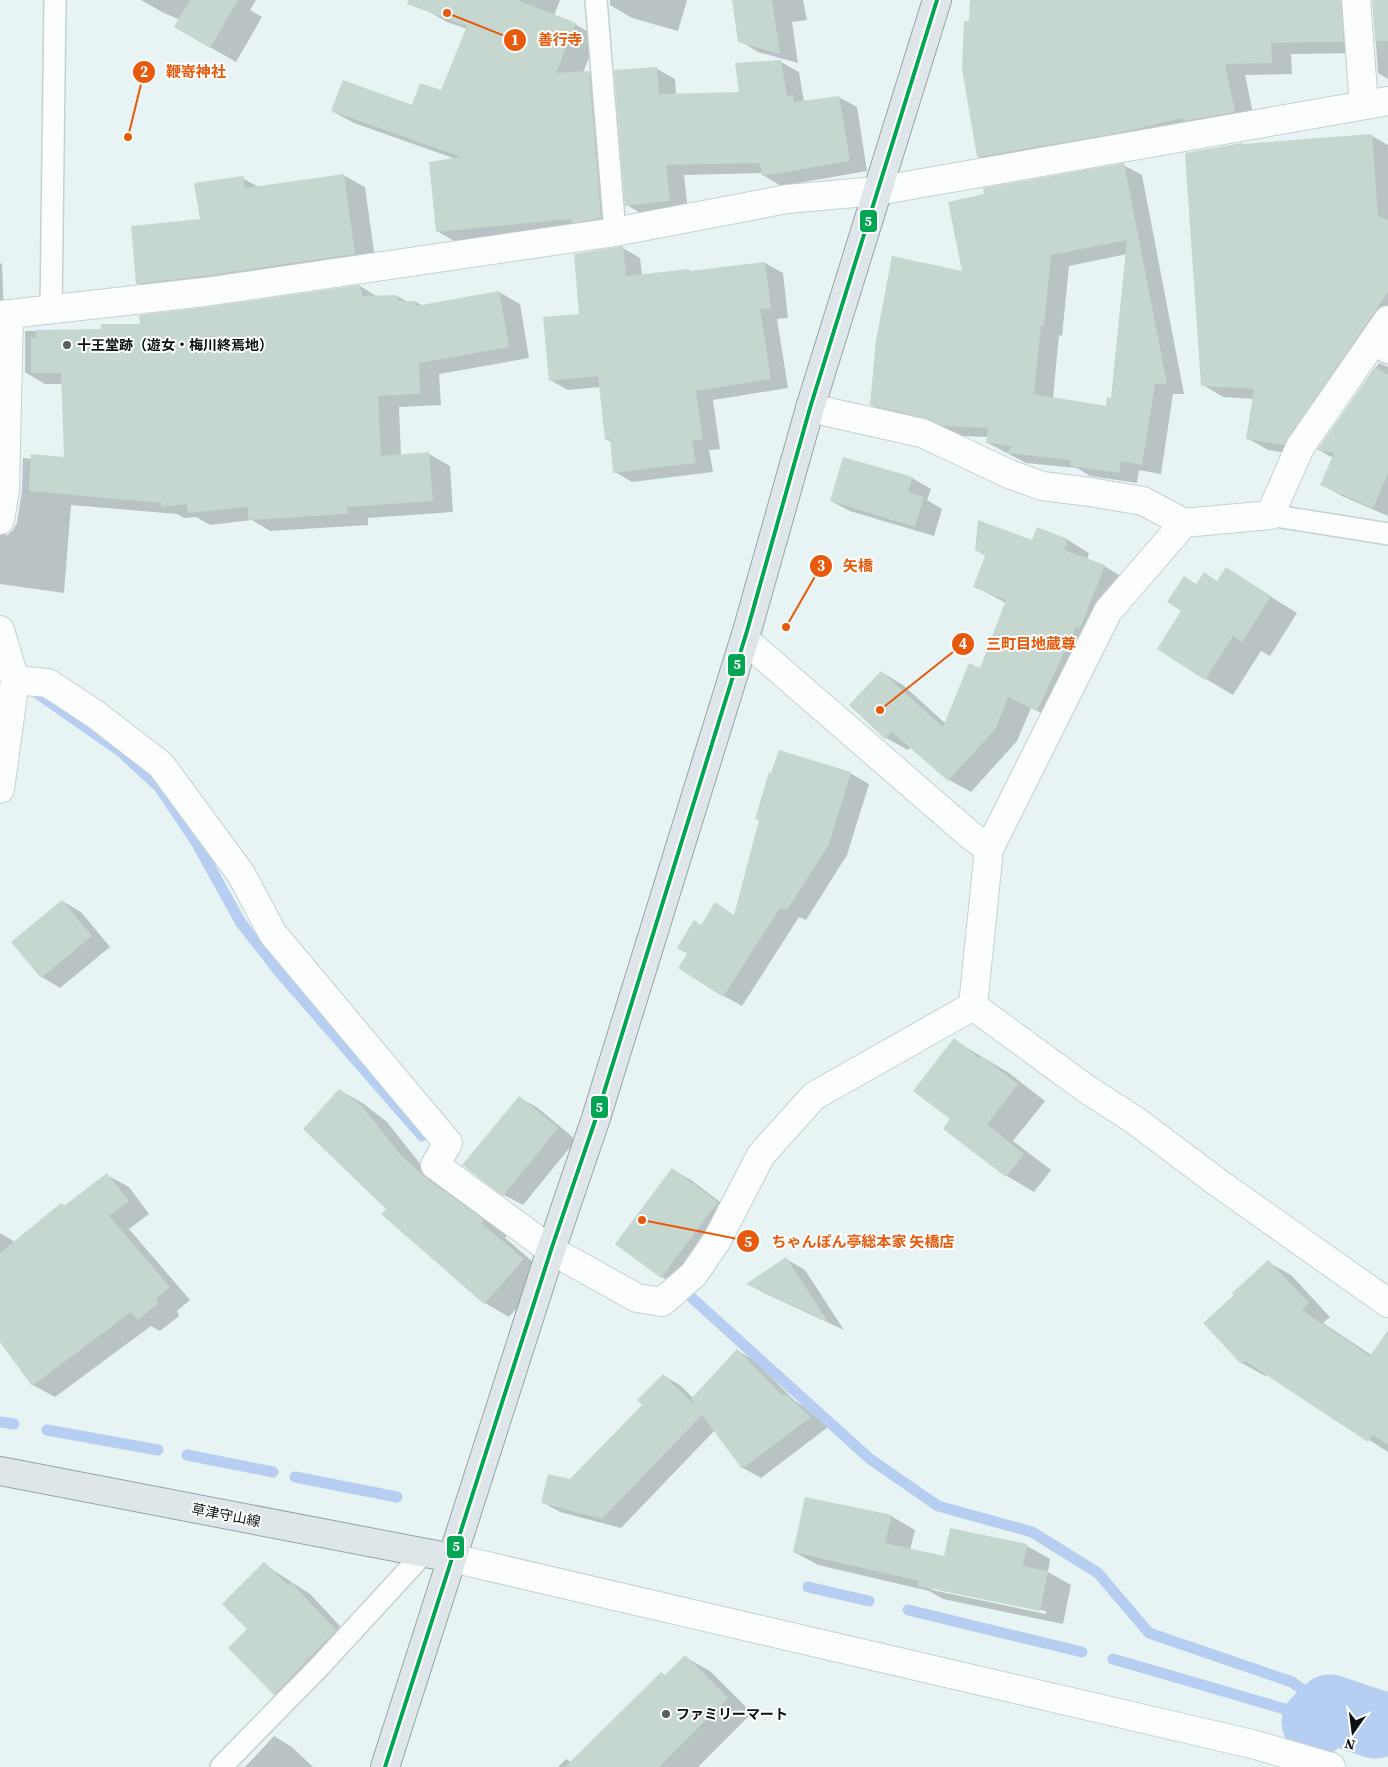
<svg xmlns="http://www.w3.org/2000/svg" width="1388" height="1767" font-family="'Source Serif 4','Noto Sans JP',serif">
<rect width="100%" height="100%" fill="#e8f4f4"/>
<g fill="#0003" fill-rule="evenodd">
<polygon points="141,0 256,0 250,10 262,17 236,62 175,27 180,20 162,12"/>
<polygon points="422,0 560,0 554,16 575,24 597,37 583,73 589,73 611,85 623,230 459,244 437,231 456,159 354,123 332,111 413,106 442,92 467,29 447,22 426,10"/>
<polygon points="610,0 687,0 678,31 632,18 610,5"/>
<polygon points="733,0 803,0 807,20 792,22 798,63 758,52 740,41"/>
<polygon points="971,0 1366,0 1363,53 1291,54 1292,74 1245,75 1255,123 999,168 978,157 970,22"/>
<polygon points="1373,0 1388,0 1388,79 1378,73"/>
<polygon points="781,62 799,72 804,102 839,97 857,107 867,171 781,186 763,175 763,173 684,175 688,211 645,216 627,205 657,69 675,79 676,95 740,94"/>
<polygon points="1372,136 1388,145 1388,333 1304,456 1268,450 1247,438 1254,399 1223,397 1203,385 1244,145"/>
<path d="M1123 165 1142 175 1184 394H1173L1161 474 1139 470 1137 483 1090 476 1077 468 1026 463 988 443V437L963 436 945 428 890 415 872 405 963 272ZM1127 254 1112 399 1107 407 1053 398 1059 335 1062 336 1069 266Z"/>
<polygon points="343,175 365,187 376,266 159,295 138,283 242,178 259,187"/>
<polygon points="623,248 640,258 642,275 689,270 692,272 765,263 783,273 788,318 777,319 788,388 713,400 720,449 709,450 713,472 632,482 615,472 611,442 606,439 601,387 568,390 550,380 580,315"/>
<polygon points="0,263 2,264 5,339 0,405"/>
<polygon points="360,286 378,297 397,296 408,302 416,302 423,306 499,292 520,304 529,358 439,374 441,405 399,407 401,456 429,454 450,466 453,512 368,518 368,525 270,531 252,520 210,525 196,517 184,518 177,514 71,505 64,593 0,584 0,460 6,536 13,530 17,523 22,490 23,458 32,459 65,458 63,384 45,384 25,372 25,331 102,330 141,325"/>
<polygon points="1379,363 1388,367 1388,516 1342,496 1322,485 1333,458 1319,450"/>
<polygon points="912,478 931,489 927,500 942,509 934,536 850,511 831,501"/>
<polygon points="1068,540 1089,553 1087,560 1104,566 1126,579 1060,722 1031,708 1017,741 971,792 949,780 911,747 908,750 886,738 881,672 903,685 945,723 981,669 1006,603 974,586 1033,542"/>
<polygon points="1226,569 1297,613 1270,656 1261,651 1233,695 1206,679 1197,585 1218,582"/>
<polygon points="850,773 869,784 847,855 806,920 799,917 742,1006 724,996 689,954 701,926 735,916 760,820"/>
<polygon points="62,901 81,912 110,947 60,988 42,977"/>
<polygon points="954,1040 1009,1073 1045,1101 1013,1141 1051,1170 1034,1192 1007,1176 945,1128 952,1119"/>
<polygon points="339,1090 364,1104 387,1122 425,1170 467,1205 507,1235 505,1238 547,1274 509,1317 485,1303 383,1214 388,1209"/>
<polygon points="520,1098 538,1108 576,1140 523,1205 504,1195 464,1165"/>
<polygon points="672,1169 691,1180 736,1214 681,1288 662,1277 617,1244"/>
<polygon points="107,1175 129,1187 149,1214 129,1229 190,1300 177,1311 179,1316 160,1331 151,1326 55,1397 33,1385 0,1340 0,1233 15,1242 61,1204 65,1206"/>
<polygon points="786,1259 805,1270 844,1330 766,1294 748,1284"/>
<polygon points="1268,1262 1291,1275 1330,1317 1323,1323 1388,1366 1388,1452 1267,1374 1265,1376 1242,1363 1205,1323"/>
<polygon points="737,1350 755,1361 795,1401 803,1406 828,1427 761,1478 743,1468 715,1430 621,1528 560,1512 542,1502 571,1481 644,1405 663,1375 681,1386 693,1398"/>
<path d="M891 1516 915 1530 910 1550 945 1557 951 1530 1027 1546 1050 1559 1048 1572 1071 1585 1063 1624 943 1599 929 1591 818 1565 794 1552ZM929 1587 1046 1611V1614L932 1590Z"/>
<polygon points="264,1564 310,1594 354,1641 294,1704 275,1694 249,1629"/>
<polygon points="685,1657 710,1671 752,1713 698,1767 558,1767 566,1759 571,1762"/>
<polygon points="274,1736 292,1747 313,1767 245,1767"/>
</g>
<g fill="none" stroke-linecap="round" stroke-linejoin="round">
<g stroke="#b5cef1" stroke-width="11">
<polyline points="31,689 120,751 159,787 196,842 241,923 280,973 422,1136"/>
<polyline points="692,1298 870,1459 938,1506 1032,1532 1098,1573 1149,1633 1292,1682 1330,1709"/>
<polyline points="0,1422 14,1424"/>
<polyline points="47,1430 158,1450"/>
<polyline points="187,1455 273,1472"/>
<polyline points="295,1477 397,1497"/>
<polyline points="808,1587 869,1601"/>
<polyline points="908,1610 1082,1652"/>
<polyline points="1113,1659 1319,1719"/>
</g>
<polyline stroke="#b5cef1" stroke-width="69" points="1316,1722 1330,1709 1375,1724"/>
</g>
<g fill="#c6d7d0" fill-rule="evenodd">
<polygon points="190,0 238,0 210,48 174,27"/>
<polygon points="408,0 517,0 576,23 556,73 589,71 601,218 572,223 571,219 436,232 429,162 461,157 331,111 343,80 412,105 420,83 441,90 467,26 407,4"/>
<polygon points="732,0 772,0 780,54 738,42"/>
<polygon points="970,0 1341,0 1344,42 1271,43 1272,63 1225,64 1235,112 1183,121 1183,118 1118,133 977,157 962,69 964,21 969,21"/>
<polygon points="1372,0 1388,0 1388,41 1375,41"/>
<polygon points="781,60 787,96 793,95 794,102 839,96 850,161 762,176 760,163 666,165 670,201 625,206 614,70 657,67 659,94 739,92 735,63"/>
<polygon points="1372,134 1378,215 1388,221 1388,292 1284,445 1246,439 1254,389 1201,386 1185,153 1242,143 1242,144"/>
<path d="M1124 163 1167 384H1155L1142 465 1121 461 1119 473 1070 466 1071 460 1007 453 1012 446 986 443 988 428 943 426 925 418 870 405 876 340 892 256 962 271 948 202 984 194 983 188ZM1127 240 1111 398 1107 397 1106 406 1034 394 1041 326H1044L1051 255Z"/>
<polygon points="344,174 355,254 203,276 136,284 131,226 200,219 194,183 243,176 245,188"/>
<polygon points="623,246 626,276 689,269 690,271 765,262 771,308 760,309 771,379 696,391 703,439 692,441 696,463 613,473 610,439 605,440 598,376 549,381 543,317 579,314 574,254"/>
<polygon points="360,285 362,296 397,295 398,301 416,301 416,306 499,291 509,347 419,363 420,394 378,396 381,456 429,452 433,501 347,507 348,514 248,520 248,507 188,513 186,504 161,507 161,503 29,491 31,454 64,457 61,373 31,373 31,338 36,338 36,330 101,329 101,324 140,324 139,315 207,307"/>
<polygon points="1375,367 1388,375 1388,473 1373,508 1320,485 1334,453 1317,450"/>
<polygon points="843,457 913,477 908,492 924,497 915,527 830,501"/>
<polygon points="978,520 1032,540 1037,527 1068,539 1064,550 1105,565 1080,629 1076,627 1037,711 1008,697 996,728 948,781 892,732 885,739 849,705 881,671 943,727 969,663 980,668 1006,600 973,587 985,556 975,550"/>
<polygon points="1226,567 1271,596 1242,642 1233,636 1205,680 1157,649 1181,611 1167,602 1184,576 1196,584 1204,572 1217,581"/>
<polygon points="779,750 851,772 829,844 787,910 780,908 723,997 678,968 687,954 677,948 694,920 701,925 715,902 734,915 759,820 755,819 769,772 771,773"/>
<polygon points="62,900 92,936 41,978 11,942"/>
<polygon points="954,1038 979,1058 981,1056 1018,1084 987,1124 1024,1154 1006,1177 943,1129 950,1119 913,1091"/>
<polygon points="339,1089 362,1106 400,1154 426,1178 484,1220 481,1223 524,1259 484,1304 381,1214 386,1209 303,1129"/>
<polygon points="519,1096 558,1128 503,1196 462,1165"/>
<polygon points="672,1168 718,1202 661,1278 615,1244"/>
<polygon points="107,1173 129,1201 109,1216 170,1287 156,1299 158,1303 138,1320 131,1312 32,1386 0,1342 0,1253 61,1203 64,1206"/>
<polygon points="786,1257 828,1322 746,1284"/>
<polygon points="1268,1260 1309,1303 1302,1310 1370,1356 1388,1330 1388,1445 1373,1435 1368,1442 1245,1361 1241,1364 1203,1323 1234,1295 1232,1293"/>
<polygon points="737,1349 783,1396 785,1394 811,1417 742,1469 702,1415 602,1519 541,1503 548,1474 570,1479 642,1405 637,1400 663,1374 696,1406 691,1399"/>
<polygon points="805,1497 892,1515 885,1543 944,1556 950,1528 1027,1544 1023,1566 1048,1571 1040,1611 918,1586 919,1581 793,1552"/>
<polygon points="264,1562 288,1585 291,1582 336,1630 274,1695 228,1648 247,1629 222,1604"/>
<polygon points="685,1655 728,1698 659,1767 565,1767 661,1672 665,1675"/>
</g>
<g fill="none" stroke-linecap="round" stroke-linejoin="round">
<defs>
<g id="lane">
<polyline points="596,0 615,232"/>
<polyline points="51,310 55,0"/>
<polyline points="1373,343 1388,353"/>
<polyline points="1270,515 1388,534"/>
<polyline points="221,1767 321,1665 424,1553"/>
</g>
<g id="street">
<polyline points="1356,0 1364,105"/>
<polyline points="0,315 205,292 615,232 787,199 877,191 1388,101"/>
<polyline points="1388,320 1300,447 1270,515 1184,523 1108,611 989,849 973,1006 1085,1088 1136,1121 1217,1182 1388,1303"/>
<polyline points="810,408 922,433 1009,474 1042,486 1090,492 1143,501 1184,523"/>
<polyline points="0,520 5,490 9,314"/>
<polyline points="0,630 15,680 0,789"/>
<polyline points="745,640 970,835 989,849"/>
<polyline points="15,680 48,683 95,714 161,765 241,874 273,934 448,1143 435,1165 551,1250 637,1298 662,1302 694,1274 717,1240 761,1155 814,1096 973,1006"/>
</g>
<polyline id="secondary" points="452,1558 1256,1745 1331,1767"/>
<g id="primary">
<polyline points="0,1471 452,1558"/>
<polyline points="385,1767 551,1250 596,1118 747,631 810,408 937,0"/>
</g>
</defs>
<use href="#lane" stroke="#c6d0d0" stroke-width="24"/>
<use href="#street" stroke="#c6d0d0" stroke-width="30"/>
<use href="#secondary" stroke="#c6d0d0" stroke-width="30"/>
<use href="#primary" stroke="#93a5a9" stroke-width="30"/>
<use href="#lane" stroke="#fcfdfd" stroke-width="21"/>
<use href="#street" stroke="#fcfdfd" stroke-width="28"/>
<use href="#secondary" stroke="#fcfdfd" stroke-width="28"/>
<use href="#primary" stroke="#dee6ea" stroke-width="28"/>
<defs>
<polyline id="bus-1" points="385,1767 551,1250 596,1118 747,631 810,408 937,0"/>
</defs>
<use href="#bus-1" stroke="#fff" stroke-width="8"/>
<use href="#bus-1" stroke="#00a651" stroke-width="4"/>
</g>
<g fill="#586060" stroke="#fff" stroke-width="2">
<circle cx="67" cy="345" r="5"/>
<circle cx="666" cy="1714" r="5"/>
</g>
<g text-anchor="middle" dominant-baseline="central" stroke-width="4" stroke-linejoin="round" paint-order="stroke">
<g font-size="14" font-weight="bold" fill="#0a1111" stroke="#fff" text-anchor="start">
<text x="77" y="345">十王堂跡（遊女・梅川終焉地）</text>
<text x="676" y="1714">ファミリーマート</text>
</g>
<g font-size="14" fill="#0a1111" stroke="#fff">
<text transform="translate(226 1515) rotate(11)">草津守山線</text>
</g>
</g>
<path fill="none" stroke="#e8590c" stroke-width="2" d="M447 13L515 40M128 137L144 72M786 627L821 566M880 710L963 644M642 1220L748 1241"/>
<g fill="#e8590c" stroke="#fff" stroke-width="2">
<circle cx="447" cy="13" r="5"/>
<circle cx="128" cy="137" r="5"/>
<circle cx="786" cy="627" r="5"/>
<circle cx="880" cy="710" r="5"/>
<circle cx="642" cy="1220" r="5"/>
<circle cx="515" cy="40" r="12"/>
<circle cx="144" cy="72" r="12"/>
<circle cx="821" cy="566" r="12"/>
<circle cx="963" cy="644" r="12"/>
<circle cx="748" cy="1241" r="12"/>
</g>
<g font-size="15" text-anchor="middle" font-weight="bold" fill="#fff">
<text x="515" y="45">1</text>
<text x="144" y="77">2</text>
<text x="821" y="571">3</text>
<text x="963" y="649">4</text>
<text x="748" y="1247">5</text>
</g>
<g font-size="15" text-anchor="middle" font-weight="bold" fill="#e8590c" stroke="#fff" stroke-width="4" stroke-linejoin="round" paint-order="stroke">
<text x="560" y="45">善行寺</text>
<text x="196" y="77">鞭嵜神社</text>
<text x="858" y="571">矢橋</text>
<text x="1031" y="649">三町目地蔵尊</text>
<text x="863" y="1247">ちゃんぽん亭総本家 矢橋店</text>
</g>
<g stroke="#fff" stroke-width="2">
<rect x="859" y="209" width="19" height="24" rx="5" fill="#00a651"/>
<rect x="727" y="653" width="19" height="24" rx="5" fill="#00a651"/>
<rect x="590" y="1095" width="19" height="24" rx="5" fill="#00a651"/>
<rect x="446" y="1535" width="19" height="24" rx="5" fill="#00a651"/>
</g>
<g font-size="14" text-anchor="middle" font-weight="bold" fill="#fff">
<text x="868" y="226">5</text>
<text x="737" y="669">5</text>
<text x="599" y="1112">5</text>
<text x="456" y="1551">5</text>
</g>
<g transform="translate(1353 1732) rotate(194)" stroke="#ffffff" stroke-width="4" paint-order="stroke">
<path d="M0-4L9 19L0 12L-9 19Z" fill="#0a1111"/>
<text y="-8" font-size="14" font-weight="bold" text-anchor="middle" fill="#0a1111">N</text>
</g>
</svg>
